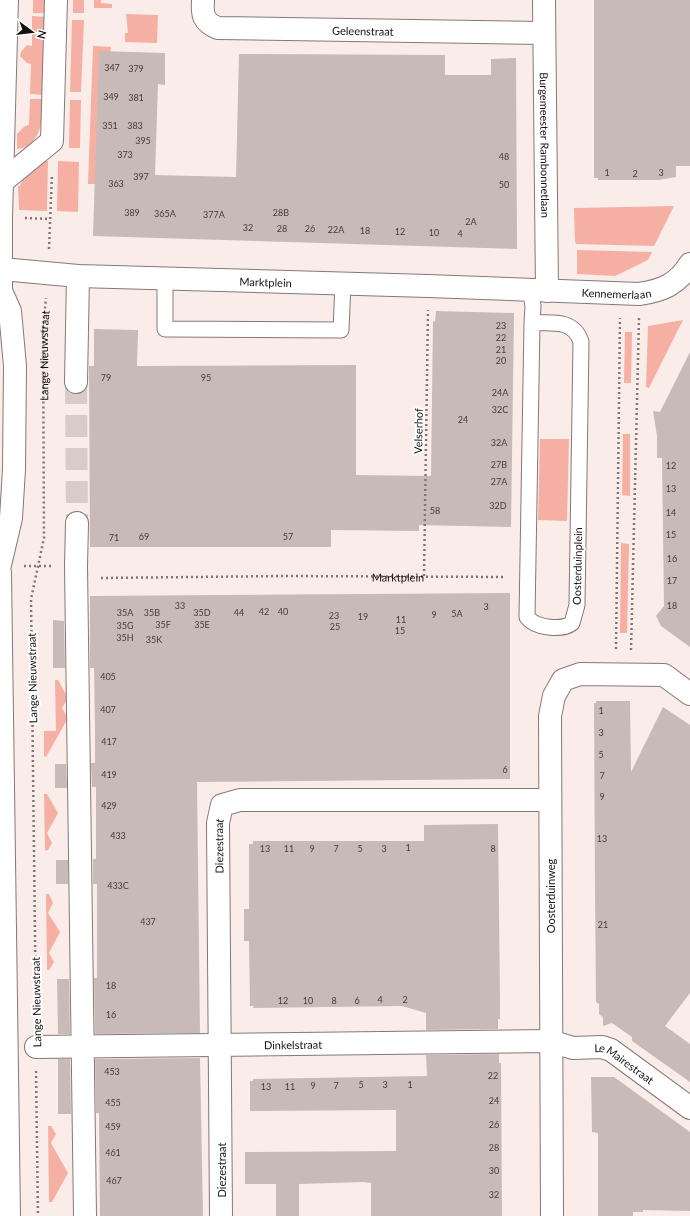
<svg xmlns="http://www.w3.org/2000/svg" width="690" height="1216" font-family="Lato,sans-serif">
<rect width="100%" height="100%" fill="#faece9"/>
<g fill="#f6b0a3">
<polygon points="33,0 48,0 47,13 33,13"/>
<rect x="73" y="0" width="11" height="13"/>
<polygon points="94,0 101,0 101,3 112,4 112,8 94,8"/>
<polygon points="126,14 158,15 157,43 125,42 125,33 128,33"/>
<polygon points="32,16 47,17 45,95 30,94 31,64 27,63 20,56 21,52 27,45 32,46"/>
<polygon points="72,20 84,20 81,92 70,92"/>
<polygon points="93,46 111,47 95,184 88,184"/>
<path d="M30 99H45C43 118 41 147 17 149V134L25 126 29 125Z"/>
<polygon points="70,100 81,100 80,148 69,148"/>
<polygon points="41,161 48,161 47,211 19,210 18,186 20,186 23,179"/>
<polygon points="58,161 79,162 78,212 57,211"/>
<polygon points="674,206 654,246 576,244 575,242 574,208"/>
<polygon points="577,250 652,252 648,260 615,276 577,274"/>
<polygon points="683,320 649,388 646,387 648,326"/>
<polygon points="625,332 632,332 631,383 624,383"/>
<polygon points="623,434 630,434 630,496 622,495"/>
<polygon points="540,439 569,439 567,521 538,520"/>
<polygon points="621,543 629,544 627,633 620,633"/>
<polygon points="55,680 58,680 68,698 62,708 68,718 46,757 44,756 44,731 56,731"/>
<polygon points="44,794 47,794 58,813 47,833 52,843 48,850 45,851"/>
<polygon points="46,894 49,894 53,903 48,913 60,932 49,953 54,962 49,970 47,970"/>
<polygon points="48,1126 51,1126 56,1134 51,1143 68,1173 52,1202 49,1202"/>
</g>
<g fill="#c8bab7">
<polygon points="594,0 690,0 690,166 676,166 676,177 659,180 598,180 598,178 594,178"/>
<polygon points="99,51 165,53 165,85 158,84 155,175 236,177 239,54 445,55 445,75 491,75 491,59 516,58 517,249 93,236"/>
<polygon points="436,311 514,313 511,527 419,525 419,531 331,530 331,547 90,547 89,366 94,366 94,329 138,330 137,366 356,365 356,475 431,476 433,321 435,322"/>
<polygon points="690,352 690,647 661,626 656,616 664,606 662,458 657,458 657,436 653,411 660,412"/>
<polygon points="510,593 510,779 197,782 200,1033 95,1034 94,978 97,978 97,884 93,884 93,859 96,859 96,787 92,787 91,763 95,763 95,729 94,668 90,668 90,596"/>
<polygon points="53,620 64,621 65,668 53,668"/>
<polygon points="596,701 630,701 631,772 663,707 690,725 690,993 665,1026 690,1044 690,1082 632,1041 632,1037 612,1023 603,1026 603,1017 599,1014 599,1004 596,1002 595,886 594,703 596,703"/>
<polygon points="55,764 66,764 67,788 55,788"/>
<polygon points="498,824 500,999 500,1019 498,1019 498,1029 426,1030 426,1013 402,1006 253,1008 254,1006 250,1006 249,941 244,941 244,909 249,909 249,844 253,844 253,841 424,841 424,825"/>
<rect x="56" y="860" width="12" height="24"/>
<polygon points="57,979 69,979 70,1034 58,1034"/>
<polygon points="499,1054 499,1063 501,1063 502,1216 371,1216 371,1183 363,1182 299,1184 299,1216 276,1216 276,1184 245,1184 245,1152 396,1151 396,1110 250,1111 250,1081 253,1081 253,1079 427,1076 426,1055"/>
<polygon points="200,1058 203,1216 100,1216 99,1113 96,1113 95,1059"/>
<polygon points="58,1059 70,1059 71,1114 58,1114"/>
<polygon points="591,1077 614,1077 690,1132 690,1211 643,1210 643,1212 633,1212 633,1216 598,1216 598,1133 592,1132"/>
</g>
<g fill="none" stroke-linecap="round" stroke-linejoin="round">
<polyline stroke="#d8cbc9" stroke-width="22" stroke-dasharray="22 11" stroke-linecap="butt" points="76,382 77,523"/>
<defs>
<g id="lane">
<polyline points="165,278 165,329 341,330 343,283"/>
<path d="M530 290 533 306 532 323C552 323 574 319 581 342L577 605 572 623C562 631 535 628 527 617L532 323"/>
</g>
<g id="street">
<path id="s3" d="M203 0C202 15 203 22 218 28L544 33"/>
<path id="s4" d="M544 0 547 291"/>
<polyline points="2,182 52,141 56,0"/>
<path id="s5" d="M2 269 78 276 428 286 639 294C662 291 678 284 690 264"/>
<polyline points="76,382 78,276"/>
<polyline points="77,523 76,566 85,1216"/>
<path id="s6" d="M36 1047 550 1041 573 1048 602 1047 611 1050 690 1108"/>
<path id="s7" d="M221 1216 218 823 222 805 240 800H550"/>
<polyline points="552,1216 550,716 554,696 563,680 580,674 664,675 690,694"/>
</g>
<g id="secondary">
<polyline points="0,565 11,518 14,469 15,366 10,311 1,291 1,217 7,0"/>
<polyline points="0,573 9,1216"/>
</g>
</defs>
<use href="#lane" stroke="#857876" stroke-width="17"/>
<use href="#street" stroke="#857876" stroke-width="24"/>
<use href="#secondary" stroke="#857876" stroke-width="24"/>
<g stroke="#7f7775" stroke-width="2.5" stroke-dasharray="2 3" stroke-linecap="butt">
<polyline points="25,218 50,219"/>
<polyline points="49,249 52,174"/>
<polyline points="24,566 51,566"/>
<polyline points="424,576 428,310"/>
<path id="s1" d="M101 578 284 576 506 577"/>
<polyline points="616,649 620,318"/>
<polyline points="631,650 639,318"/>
<path id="s2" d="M36 1022 31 599 44 538 43 328 46 298"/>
<polyline points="36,1071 38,1216"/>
</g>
<use href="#lane" stroke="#fff" stroke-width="15"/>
<use href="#street" stroke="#fff" stroke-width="22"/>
<use href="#secondary" stroke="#fff" stroke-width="22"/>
</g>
<g text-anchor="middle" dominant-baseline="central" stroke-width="4" stroke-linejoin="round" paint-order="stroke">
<g font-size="9" fill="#423c3a">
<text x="112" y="67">347</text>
<text x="136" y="68">379</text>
<text x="111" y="96">349</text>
<text x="136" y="97">381</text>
<text x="110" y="125">351</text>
<text x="135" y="125">383</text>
<text x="143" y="140">395</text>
<text x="125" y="154">373</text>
<text x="504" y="156">48</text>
<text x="607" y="172">1</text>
<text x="661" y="172">3</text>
<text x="635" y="173">2</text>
<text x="141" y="176">397</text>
<text x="116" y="183">363</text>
<text x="504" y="184">50</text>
<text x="132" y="212">389</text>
<text x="281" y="212">28B</text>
<text x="165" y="213">365A</text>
<text x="214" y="214">377A</text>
<text x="471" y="221">2A</text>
<text x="248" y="227">32</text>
<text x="282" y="228">28</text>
<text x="310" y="228">26</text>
<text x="336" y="229">22A</text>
<text x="365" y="230">18</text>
<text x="400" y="231">12</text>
<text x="434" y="232">10</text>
<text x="460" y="233">4</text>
<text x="501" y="325">23</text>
<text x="501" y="337">22</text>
<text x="501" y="349">21</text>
<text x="501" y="360">20</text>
<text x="106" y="377">79</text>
<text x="206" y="377">95</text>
<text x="500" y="392">24A</text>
<text x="500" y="409">32C</text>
<text x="463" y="419">24</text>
<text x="499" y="442">32A</text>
<text x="499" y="464">27B</text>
<text x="671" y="465">12</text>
<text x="499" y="481">27A</text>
<text x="671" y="488">13</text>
<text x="498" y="505">32D</text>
<text x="435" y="510">58</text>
<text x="671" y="512">14</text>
<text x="671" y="534">15</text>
<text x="144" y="536">69</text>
<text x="288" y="536">57</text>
<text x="114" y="537">71</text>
<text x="672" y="558">16</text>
<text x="672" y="580">17</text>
<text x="180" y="605">33</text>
<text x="672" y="605">18</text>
<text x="486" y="606">3</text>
<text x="264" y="611">42</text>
<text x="283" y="611">40</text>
<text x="125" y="612">35A</text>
<text x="152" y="612">35B</text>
<text x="202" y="612">35D</text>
<text x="239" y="612">44</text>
<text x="457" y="613">5A</text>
<text x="434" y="614">9</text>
<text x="334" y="615">23</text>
<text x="363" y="616">19</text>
<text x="401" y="619">11</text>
<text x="163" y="624">35F</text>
<text x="202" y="624">35E</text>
<text x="125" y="625">35G</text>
<text x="335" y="626">25</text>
<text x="400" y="630">15</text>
<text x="125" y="637">35H</text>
<text x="154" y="639">35K</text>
<text x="108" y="676">405</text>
<text x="108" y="709">407</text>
<text x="601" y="710">1</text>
<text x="601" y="732">3</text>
<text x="109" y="741">417</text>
<text x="601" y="754">5</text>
<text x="505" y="769">6</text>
<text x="109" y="774">419</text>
<text x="602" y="775">7</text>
<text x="602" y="796">9</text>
<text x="109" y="805">429</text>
<text x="118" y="835">433</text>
<text x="602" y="838">13</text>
<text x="408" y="847">1</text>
<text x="265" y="848">13</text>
<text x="289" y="848">11</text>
<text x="312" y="848">9</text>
<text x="336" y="848">7</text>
<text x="360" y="848">5</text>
<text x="384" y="848">3</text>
<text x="493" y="848">8</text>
<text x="118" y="885">433C</text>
<text x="148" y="921">437</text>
<text x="603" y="924">21</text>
<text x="111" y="985">18</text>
<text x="380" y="999">4</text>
<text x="405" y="999">2</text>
<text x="283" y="1000">12</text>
<text x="308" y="1000">10</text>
<text x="334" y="1000">8</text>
<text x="357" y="1000">6</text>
<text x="111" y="1014">16</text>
<text x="112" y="1071">453</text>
<text x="493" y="1075">22</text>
<text x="361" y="1084">5</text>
<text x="385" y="1084">3</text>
<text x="410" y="1084">1</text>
<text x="313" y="1085">9</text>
<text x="336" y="1085">7</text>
<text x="266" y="1086">13</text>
<text x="290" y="1086">11</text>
<text x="494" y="1100">24</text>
<text x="113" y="1102">455</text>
<text x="494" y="1124">26</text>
<text x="113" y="1126">459</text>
<text x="494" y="1147">28</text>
<text x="113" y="1152">461</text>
<text x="494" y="1170">30</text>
<text x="114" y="1180">467</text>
<text x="494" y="1194">32</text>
</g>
<g font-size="11" fill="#161211" stroke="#fff">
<text stroke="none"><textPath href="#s3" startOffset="180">Geleenstraat</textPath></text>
<text stroke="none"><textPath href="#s4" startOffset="145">Burgemeester Rambonnetlaan</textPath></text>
<text stroke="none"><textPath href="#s5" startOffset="264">Marktplein</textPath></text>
<text stroke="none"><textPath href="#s5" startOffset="615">Kennemerlaan</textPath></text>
<text stroke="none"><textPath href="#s2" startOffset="668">Lange Nieuwstraat</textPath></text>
<text transform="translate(418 431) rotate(-89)">Velserhof</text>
<text transform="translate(577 566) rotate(-89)">Oosterduinplein</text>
<text stroke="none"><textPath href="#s1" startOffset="297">Marktplein</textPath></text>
<text transform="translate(32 678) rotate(-91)">Lange Nieuwstraat</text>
<text stroke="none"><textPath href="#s7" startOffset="370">Diezestraat</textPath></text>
<text transform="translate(550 896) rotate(-90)">Oosterduinweg</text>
<text transform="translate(36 1002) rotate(-91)">Lange Nieuwstraat</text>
<text stroke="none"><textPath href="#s6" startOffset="257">Dinkelstraat</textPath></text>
<text stroke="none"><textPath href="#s6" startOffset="594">Le Mairestraat</textPath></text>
<text transform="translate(221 1170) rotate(-90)">Diezestraat</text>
</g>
</g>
<g transform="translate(32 32) rotate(105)" stroke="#ffffff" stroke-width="3" paint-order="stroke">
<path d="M0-3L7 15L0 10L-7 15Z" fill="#161211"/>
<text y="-6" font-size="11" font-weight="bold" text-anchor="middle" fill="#161211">N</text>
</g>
</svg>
